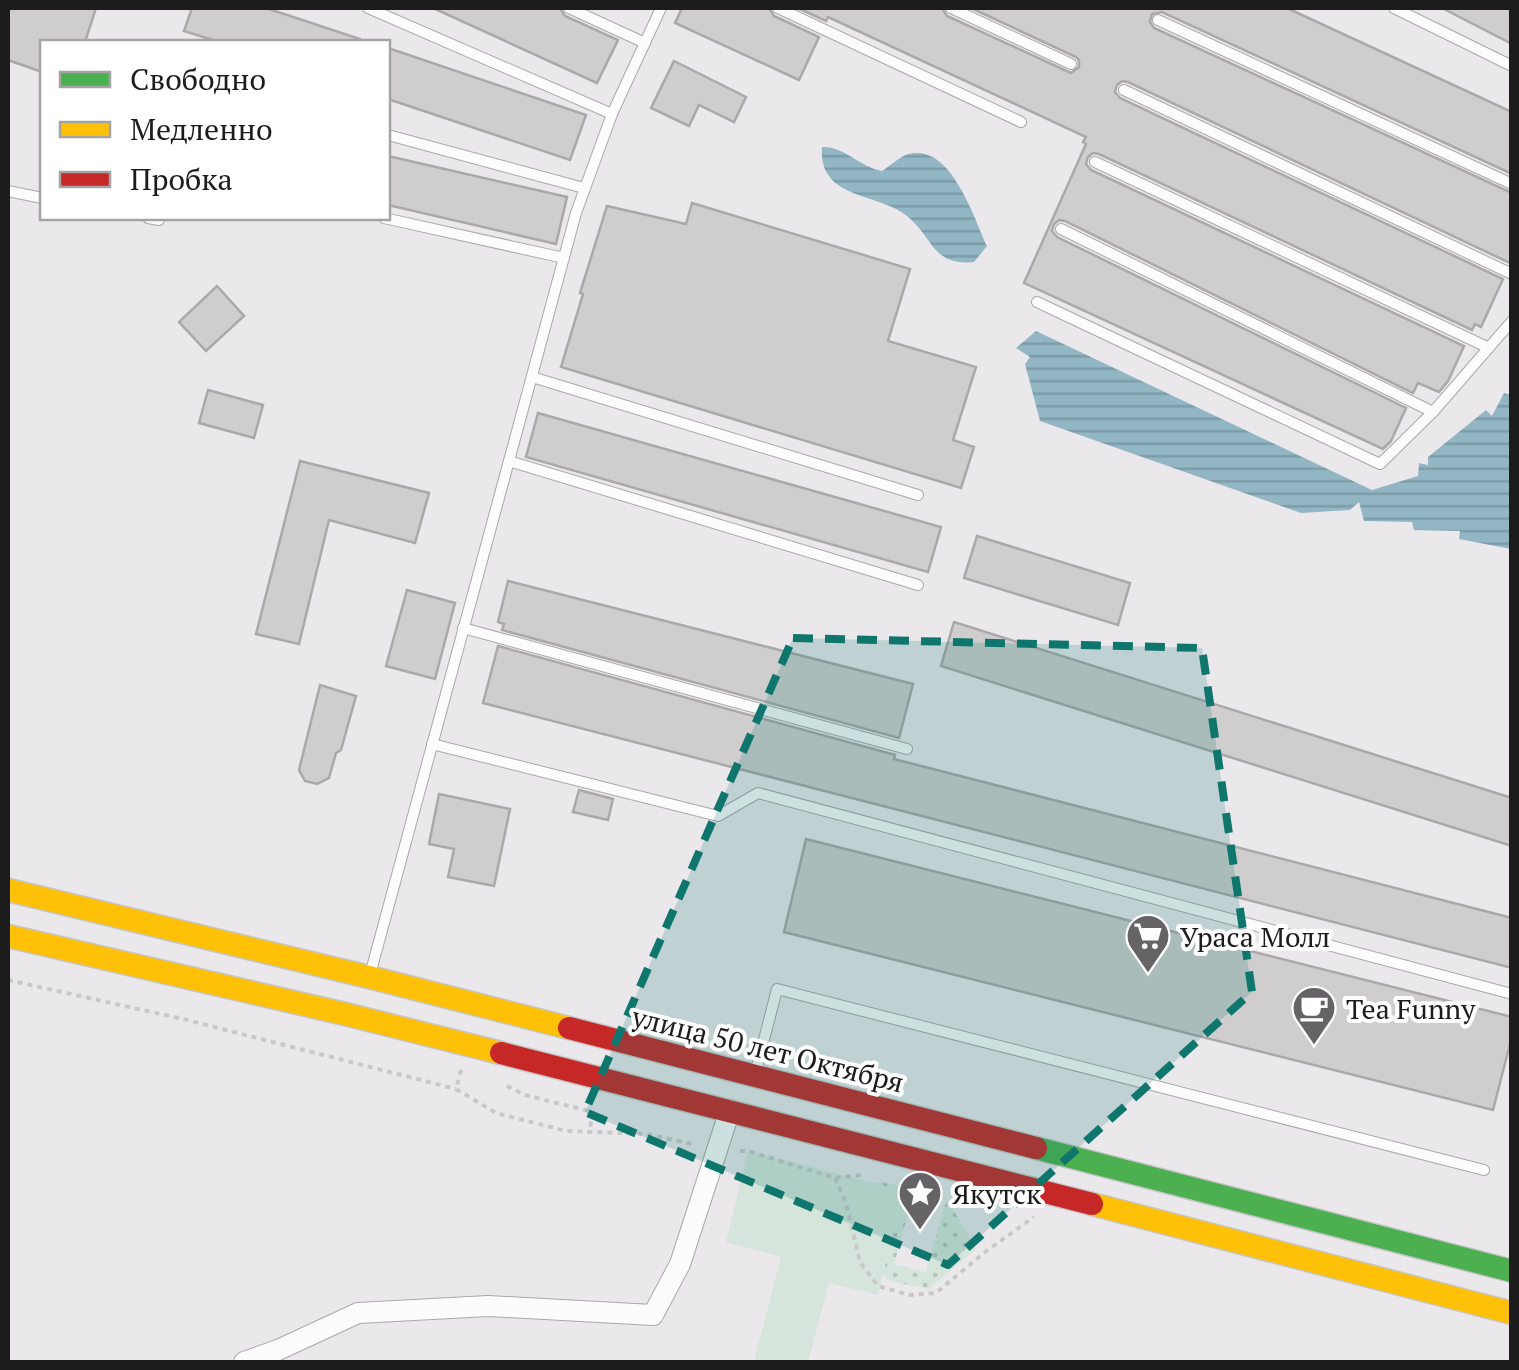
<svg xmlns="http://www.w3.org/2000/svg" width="1519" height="1370" font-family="'PT Serif',serif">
<defs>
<pattern id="grass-dots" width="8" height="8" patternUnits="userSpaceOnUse" patternTransform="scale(2.5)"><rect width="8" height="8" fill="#d5e5db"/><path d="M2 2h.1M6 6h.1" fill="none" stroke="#b6c4bc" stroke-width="1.8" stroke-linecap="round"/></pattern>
<pattern id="water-rules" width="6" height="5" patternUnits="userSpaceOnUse" patternTransform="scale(2.5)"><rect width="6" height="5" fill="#92b6c4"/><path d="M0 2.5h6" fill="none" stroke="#7d9ca8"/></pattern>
</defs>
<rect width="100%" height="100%" fill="#ebe8eb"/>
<polygon fill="url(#grass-dots)" points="882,1182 915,1189 894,1264 926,1272 947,1199 976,1249 929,1289 890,1281 868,1263 869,1184"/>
<polygon fill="#d5e5db" points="748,1151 904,1191 878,1295 829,1283 808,1362 754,1362 781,1257 726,1242"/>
<g fill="url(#water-rules)">
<path d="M822 147C844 146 860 167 882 171 890 166 900 156 909 154 951 143 974 218 987 246L974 262C932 266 934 238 907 216 878 192 818 200 822 147Z"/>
<polygon points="1036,331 1372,490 1418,476 1419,463 1428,465 1428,457 1486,410 1492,416 1504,393 1511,395 1511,549 1459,539 1460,531 1414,530 1412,522 1364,521 1359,502 1350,510 1301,513 1040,421 1025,364 1030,357 1016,348"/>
</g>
<g fill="#d0cdce" stroke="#aaa8a9" stroke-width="2.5">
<polygon points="8,8 96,8 85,42 42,42 42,72 8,60"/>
<polygon points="192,8 266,8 360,39 359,42 219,42 184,31"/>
<polygon points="433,8 560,8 565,16 618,40 597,83"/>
<polygon points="682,8 769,8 774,16 819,37 799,80 675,23"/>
<polygon points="798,8 942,8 947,16 1071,73 1079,67 1079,60 1076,57 971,8 1287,8 1512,112 1512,174 1162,12 1152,14 1150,22 1154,28 1512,193 1512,260 1510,263 1128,82 1122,81 1117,85 1115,92 1120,98 1503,279 1481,327 1475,324 1472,330 1099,154 1093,153 1088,157 1086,164 1091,170 1464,346 1448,381 1439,392 1418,383 1413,393 1065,221 1059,220 1054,224 1052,231 1057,237 1406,408 1391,441 1383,449 1024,283 1086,144 1083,142 1086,137 828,17 826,21"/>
<polygon points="1442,8 1512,8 1512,44"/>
<polygon points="388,48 586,115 570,160 388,99"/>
<polygon points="674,61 746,97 734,122 699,105 689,126 651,108"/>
<polygon points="388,156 567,197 556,244 388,205"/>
<polygon points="692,203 910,269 888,341 976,367 953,440 974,447 961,488 561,367 583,294 580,293 607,206 686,224"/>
<polygon points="217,286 244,316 206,351 179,322"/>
<polygon points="208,390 263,405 254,438 199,423"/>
<polygon points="538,413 941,527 928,572 526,457"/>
<polygon points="300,461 429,493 415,543 329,520 299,644 256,634"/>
<polygon points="977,536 1130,583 1118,625 964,578"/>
<polygon points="508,581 913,684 899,738 502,630 504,624 498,622"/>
<polygon points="407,590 455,603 435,679 386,666"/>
<polygon points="954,622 1512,798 1512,846 941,666"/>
<polygon points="498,646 895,755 894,759 1512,918 1512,968 483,703"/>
<polygon points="320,685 356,696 341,750 336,753 329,778 317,784 305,781 299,770"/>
<polygon points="579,790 613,799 608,820 573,812"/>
<polygon points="439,794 510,809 494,886 448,877 454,849 429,844"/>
<polygon points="806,839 1512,1017 1512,1036 1493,1110 784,932"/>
</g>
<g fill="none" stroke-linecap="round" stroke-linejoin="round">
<defs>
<g id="lane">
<polyline points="368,8 612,114"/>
<polyline points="569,8 645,43"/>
<polyline points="778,8 1021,122"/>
<polyline points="951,8 1071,64"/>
<polyline points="1394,8 1512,66"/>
<polyline points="1158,20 1512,184"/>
<polyline points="1124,90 1512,274"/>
<polyline points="388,135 584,188"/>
<polyline points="1095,162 1487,347"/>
<polyline points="8,191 42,198"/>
<polyline points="148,218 159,220"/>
<polyline points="384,218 564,258"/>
<polyline points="1061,229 1433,412"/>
<polyline points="1037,302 1380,464 1433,412 1512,321"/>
<polyline points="532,377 918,495"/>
<polyline points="509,461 918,585"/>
<polyline points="463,628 907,749"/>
<polyline points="432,744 718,816 758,793 1512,994"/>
<polyline points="371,971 576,213 612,114 661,8"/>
<polyline points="756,1071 777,989 1484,1170"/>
</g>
<polyline id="street" points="244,1362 278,1350 358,1313 488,1306 653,1315 680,1264 730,1110"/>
<polyline id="fast" points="1036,1148 1512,1271"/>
<g id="slow">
<polyline points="8,890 369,977 569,1028"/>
<polyline points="8,936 345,1014 501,1053"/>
<polyline points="1092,1204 1512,1313"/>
</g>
<g id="jam">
<polyline points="569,1028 1036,1148"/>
<polyline points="501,1053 1092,1204"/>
</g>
</defs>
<use href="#lane" stroke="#aaa8aa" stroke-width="12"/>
<use href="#street" stroke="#aaa8aa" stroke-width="22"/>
<use href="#fast" stroke="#c6c5c6" stroke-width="25"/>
<use href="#slow" stroke="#c6c5c6" stroke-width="25"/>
<use href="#jam" stroke="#c6c5c6" stroke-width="25"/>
<g stroke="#c9c8c9" stroke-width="4" stroke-dasharray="5 5" stroke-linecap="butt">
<polyline points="8,980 183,1019 456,1089"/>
<polyline points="461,1070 456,1089 496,1113 566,1131 647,1134 696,1145"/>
<polyline points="507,1086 525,1095 593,1112 589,1133"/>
<polyline points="740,1151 748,1151 835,1178 862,1175"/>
<polyline points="835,1178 846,1203 860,1262 878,1286 909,1295 936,1293 985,1252 1034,1217"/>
</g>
<use href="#lane" stroke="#fcfcfc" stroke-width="10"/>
<use href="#street" stroke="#fcfcfc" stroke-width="20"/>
<use href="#fast" stroke="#4caf50" stroke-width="22"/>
<use href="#slow" stroke="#ffc107" stroke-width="22"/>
<use href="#jam" stroke="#c62828" stroke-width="22"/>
</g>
<path fill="#0f766e" fill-opacity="0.2" stroke="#0f766e" stroke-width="8" stroke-dasharray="20 12" stroke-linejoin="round" d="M793 638 1202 648 1252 992 948 1265 585 1112Z"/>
<defs>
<symbol id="supermarket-pin" viewBox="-11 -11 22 30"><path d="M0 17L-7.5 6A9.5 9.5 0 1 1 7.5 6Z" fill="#656365" stroke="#fff"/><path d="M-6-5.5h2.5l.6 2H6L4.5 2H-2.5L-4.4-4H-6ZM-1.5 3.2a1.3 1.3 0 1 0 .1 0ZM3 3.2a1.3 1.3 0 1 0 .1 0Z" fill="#fff"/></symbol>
<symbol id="cafe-pin" viewBox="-11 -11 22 30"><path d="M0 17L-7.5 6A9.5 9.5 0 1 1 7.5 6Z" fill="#656365" stroke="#fff"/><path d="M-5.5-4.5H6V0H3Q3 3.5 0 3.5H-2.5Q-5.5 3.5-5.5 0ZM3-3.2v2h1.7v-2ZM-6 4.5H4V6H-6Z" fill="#fff"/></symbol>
<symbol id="sight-pin" viewBox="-11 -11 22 30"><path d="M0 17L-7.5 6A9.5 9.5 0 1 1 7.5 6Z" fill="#656365" stroke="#fff"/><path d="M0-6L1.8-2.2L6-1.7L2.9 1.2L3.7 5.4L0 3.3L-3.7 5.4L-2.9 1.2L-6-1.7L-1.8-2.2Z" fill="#fff"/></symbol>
</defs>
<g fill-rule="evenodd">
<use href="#supermarket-pin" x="1123" y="911" width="50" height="68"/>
<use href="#cafe-pin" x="1289" y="983" width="50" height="68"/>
<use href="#sight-pin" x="895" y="1168" width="50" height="68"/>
</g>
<g text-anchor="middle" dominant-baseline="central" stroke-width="8" stroke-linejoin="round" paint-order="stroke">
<g font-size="28" fill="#1d1c1d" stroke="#fff" text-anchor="start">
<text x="1180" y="936">Ураса Молл</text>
<text x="1346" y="1008">Tea Funny</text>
<text x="952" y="1193">Якутск</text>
</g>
<g font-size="28" fill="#1d1c1d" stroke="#fff">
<text transform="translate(768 1049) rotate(14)">улица 50 лет Октября</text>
</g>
</g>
<rect width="1519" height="1370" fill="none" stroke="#1d1c1d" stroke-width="20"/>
<rect x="40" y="40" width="350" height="180" fill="#ffffff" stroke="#a5a4a5" stroke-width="2.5"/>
<rect x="60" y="72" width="50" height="15" fill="#4caf50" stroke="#a5a4a5" stroke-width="2.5"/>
<text x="130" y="90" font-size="30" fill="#1d1c1d">Свободно</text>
<rect x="60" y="122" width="50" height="15" fill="#ffc107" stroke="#a5a4a5" stroke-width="2.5"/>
<text x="130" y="140" font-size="30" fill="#1d1c1d">Медленно</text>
<rect x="60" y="172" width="50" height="15" fill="#c62828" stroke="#a5a4a5" stroke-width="2.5"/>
<text x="130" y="190" font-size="30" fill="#1d1c1d">Пробка</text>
</svg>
